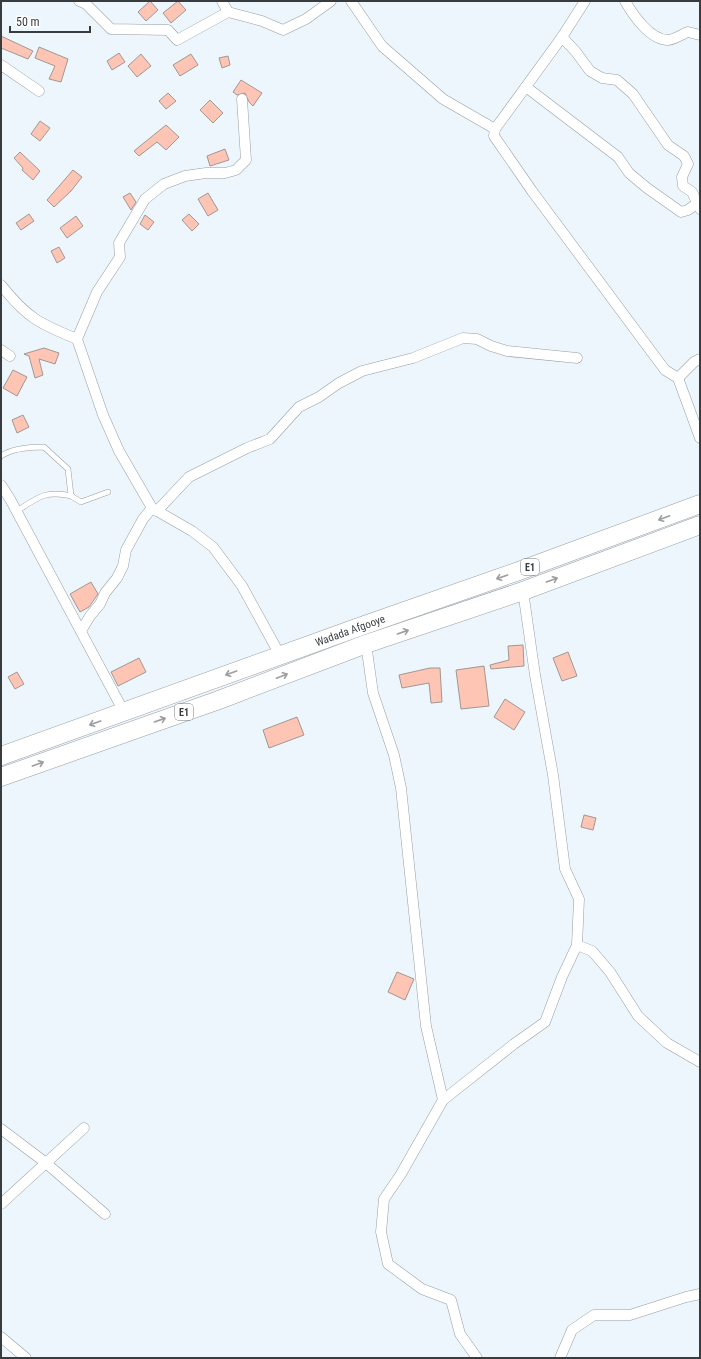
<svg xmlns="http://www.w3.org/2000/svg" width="701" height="1359" font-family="'Roboto Condensed',sans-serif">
<rect width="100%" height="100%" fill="#edf6fd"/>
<g fill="#fec4b4" stroke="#a19793">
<polygon points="150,1 158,10 146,21 138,12"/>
<polygon points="178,1 186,10 171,23 163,13"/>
<polygon points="1,36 33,51 28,59 1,48"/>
<polygon points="39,47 68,59 61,82 49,79 55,66 35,58"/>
<polygon points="119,53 125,62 112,70 107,61"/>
<polygon points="141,54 151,66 137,77 128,66"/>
<polygon points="191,54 198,65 180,76 173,65"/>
<polygon points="228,56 230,65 222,68 219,58"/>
<polygon points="241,80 262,93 253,106 249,102 245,93 237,95 233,92"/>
<polygon points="168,93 176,101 166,109 159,101"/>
<polygon points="210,100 223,113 213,123 200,110"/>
<polygon points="40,121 50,128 40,141 31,134"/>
<polygon points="166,125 179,137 166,150 157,142 139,156 134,151"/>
<polygon points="225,149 229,160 210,166 207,156"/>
<polygon points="20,152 40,171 33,180 22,170 23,168 14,158"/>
<polygon points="73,170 82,177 71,191 54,207 47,200"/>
<polygon points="130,193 136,202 131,210 123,197"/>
<polygon points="208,193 218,210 208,216 198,199"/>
<polygon points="29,214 34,221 21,230 16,223"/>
<polygon points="189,214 199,224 192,231 182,220"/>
<polygon points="145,215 154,222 148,230 140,224"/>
<polygon points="76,216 83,226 67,238 60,228"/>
<polygon points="59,247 65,258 57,263 51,251"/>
<polygon points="44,348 59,353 55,364 39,359 43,375 35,378 29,356 24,354"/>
<polygon points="13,370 27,377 17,396 3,388"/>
<polygon points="23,415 29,427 17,433 12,420"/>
<polygon points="91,582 98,594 89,607 80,612 70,594"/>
<polygon points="523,645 524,666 491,669 490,665 509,660 508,646"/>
<polygon points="568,652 577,676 562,681 553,658"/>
<polygon points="139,658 146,672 118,686 111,672"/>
<polygon points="484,666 489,706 461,709 456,670"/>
<polygon points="430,668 440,668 442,702 431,703 429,683 402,688 399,675"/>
<polygon points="17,672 24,684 15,689 8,677"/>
<polygon points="505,699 525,712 514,730 494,717"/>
<polygon points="297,717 304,735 269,748 263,730"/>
<polygon points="584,815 596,818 593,830 581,827"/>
<polygon points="397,972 414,979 405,1000 388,992"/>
</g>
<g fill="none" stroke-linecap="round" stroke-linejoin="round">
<defs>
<g id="lane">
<path d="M1 456C13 448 30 447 44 447L68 469 71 496 81 502 108 492"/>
<path d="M17 511C38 497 46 490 72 496"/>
</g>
<g id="street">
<polyline points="79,1 86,4 111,29 168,30 177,40 228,12 262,21 283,30 306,19 331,1"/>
<polyline points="222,1 228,12"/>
<polyline points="351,1 382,46 443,99 495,129"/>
<polyline points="585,1 562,37 495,129 494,136 532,191 665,370 678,378 700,438"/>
<path d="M625 1C633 15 650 40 668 40 674 40 682 34 688 32L700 35"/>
<polyline points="562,37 576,52 590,71 602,78 617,80 633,94 668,145 684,156 688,164 682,177 683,186 692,192 700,209"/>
<polyline points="1,65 39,91"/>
<polyline points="526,87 618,157 629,173 647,188 681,212 688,210 696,204"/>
<polyline points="242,99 246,160 236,170 225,173 206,173 185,176 164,184 145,199 119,243 120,257 97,292 77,339 103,415 119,451 152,508 192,531 213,547 242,586 280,655"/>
<path d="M1 285C27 318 40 324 77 339"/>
<polyline points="1,350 10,356"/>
<polyline points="678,378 694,362 700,359"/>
<polyline points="1,485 10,499 124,712"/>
<polyline points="157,511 189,477 247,448 270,439 299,407 319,397 339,383 362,371 413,358 463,338 477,339 491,346 507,351 577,358"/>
<polyline points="81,631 90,616 100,604 105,593 117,578 123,566 126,550 143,519 152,508"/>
<polyline points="366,644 373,693 394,755 401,788 426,1026 443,1100"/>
<polyline points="577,945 592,951 610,972 638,1016 667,1043 700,1062"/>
<polyline points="1,1129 46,1163 105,1214"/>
<polyline points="1,1204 84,1128"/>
<polyline points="1,1337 26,1358"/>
<polyline points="477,1358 460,1334 451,1300 422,1289 388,1264 381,1232 384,1199 401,1174 443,1100 514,1044 545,1022 562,977 577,945 579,899 565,869 553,775 535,675 523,591"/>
<polyline points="560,1358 572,1330 594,1315 630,1315 686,1297 700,1294"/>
</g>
<g id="highway">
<path id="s1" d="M1 756 359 627 516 572 700 504"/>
<polyline points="1,777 219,700 366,644 523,591 700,525"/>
</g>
</defs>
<use href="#lane" stroke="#969ea4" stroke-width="6"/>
<use href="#street" stroke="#969ea4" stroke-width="11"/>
<use href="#highway" stroke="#969ea4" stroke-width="19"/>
<use href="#lane" stroke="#fff" stroke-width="5"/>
<use href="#street" stroke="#fff" stroke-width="10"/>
<use href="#highway" stroke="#fff" stroke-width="18"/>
</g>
<defs><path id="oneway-shaft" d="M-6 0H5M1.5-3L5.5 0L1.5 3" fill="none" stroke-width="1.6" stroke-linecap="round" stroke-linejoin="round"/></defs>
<g stroke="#9c9e9f">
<use href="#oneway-shaft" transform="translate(664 518) rotate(159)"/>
<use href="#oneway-shaft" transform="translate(502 577) rotate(161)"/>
<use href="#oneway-shaft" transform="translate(552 580) rotate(-20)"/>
<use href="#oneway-shaft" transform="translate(403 632) rotate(-19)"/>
<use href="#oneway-shaft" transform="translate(231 673) rotate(160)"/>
<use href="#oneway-shaft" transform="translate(282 676) rotate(-21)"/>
<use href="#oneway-shaft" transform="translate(160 720) rotate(-19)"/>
<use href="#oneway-shaft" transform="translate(95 723) rotate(160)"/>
<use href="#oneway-shaft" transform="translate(38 764) rotate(-20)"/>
</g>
<g text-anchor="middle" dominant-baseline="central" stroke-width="4" stroke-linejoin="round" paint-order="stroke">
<g fill="#fff" stroke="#747679" stroke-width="1">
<rect x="521" y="559" width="18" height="16" rx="3"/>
<rect x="175" y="704" width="18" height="16" rx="3"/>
</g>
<g font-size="10" font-weight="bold" fill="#393c3f">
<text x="530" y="567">E1</text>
<text x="184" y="712">E1</text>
</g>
<g font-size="11" fill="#393c3f" stroke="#fff">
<text stroke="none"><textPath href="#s1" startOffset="371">Wadada Afgooye</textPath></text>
</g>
</g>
<rect width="701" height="1359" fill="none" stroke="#393c3f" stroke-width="4"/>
<path d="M10 26v6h80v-6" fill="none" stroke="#393c3f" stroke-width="2"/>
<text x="16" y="26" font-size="12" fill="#393c3f" stroke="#ffffff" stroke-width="3" paint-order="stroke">50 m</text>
</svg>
